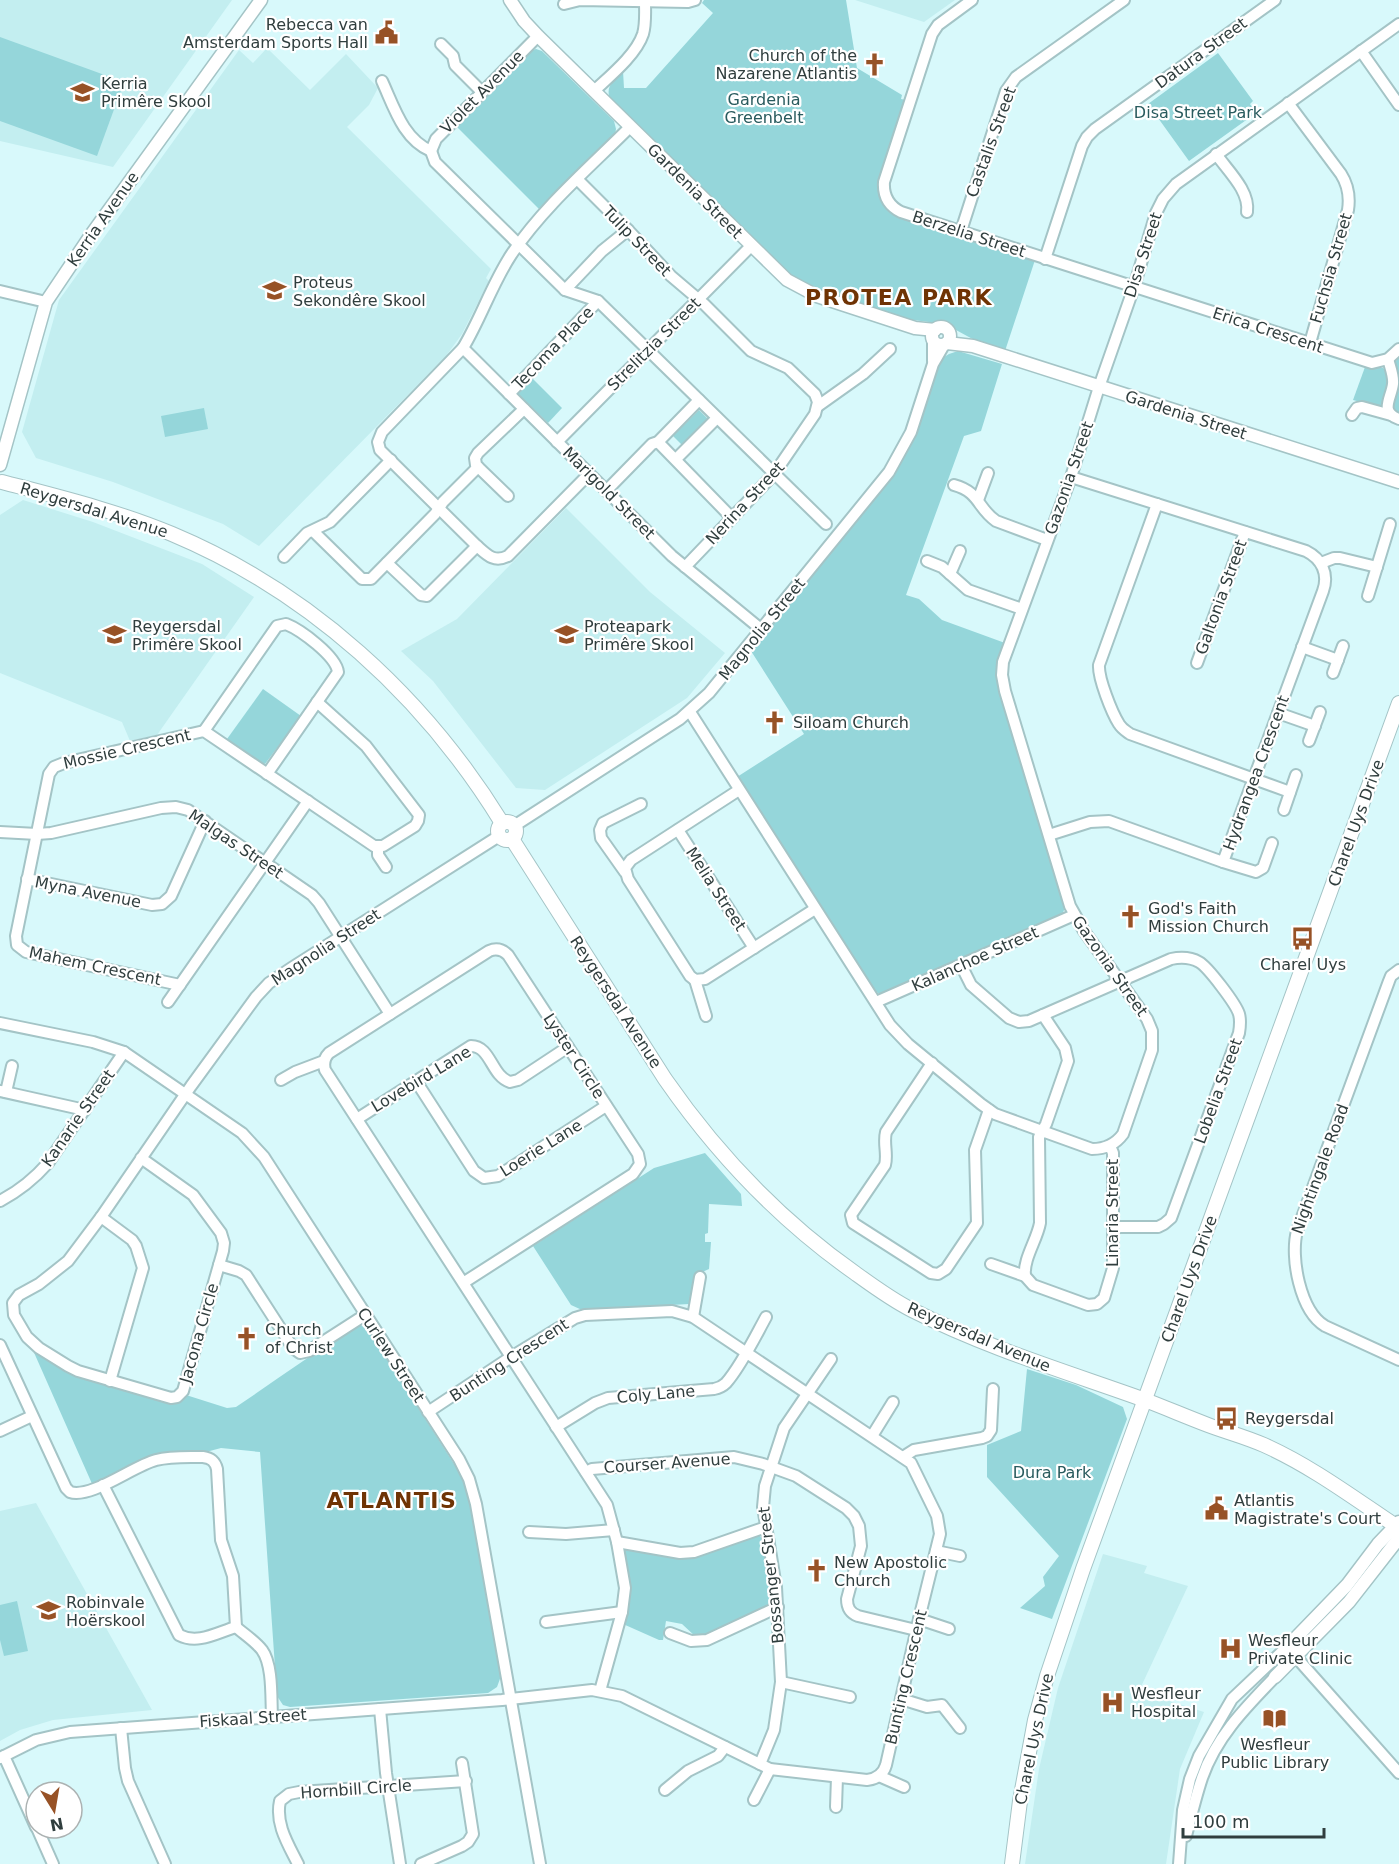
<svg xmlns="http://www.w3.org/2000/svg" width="1399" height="1864" font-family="'DejaVu Sans',sans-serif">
<rect width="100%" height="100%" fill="#d8f9fb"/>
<g fill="#c3eef0">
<polygon points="0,0 232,0 113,167 0,141"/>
<polygon points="855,0 955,0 924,22"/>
<polygon points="267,48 310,90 346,54 378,88 369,105 347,127 491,269 486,278 489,281 462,334 446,356 259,546 223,524 113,482 36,458 22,432 59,300 239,50 253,63"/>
<polygon points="23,500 93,522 202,564 254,597 157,735 130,741 122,722 0,673 0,515"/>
<polygon points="566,508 650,592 725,653 687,698 545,790 516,788 433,681 401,651 457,619"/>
<polygon points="36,1503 152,1710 53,1720 20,1730 0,1741 0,1511"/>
<polygon points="1103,1554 1147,1566 1144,1573 1188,1586 1139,1691 1204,1712 1180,1769 1166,1864 1025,1864 1039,1769 1058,1688"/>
</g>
<g fill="#95d6da">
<path d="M704 0H846L857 68 902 95 901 99 906 100 881 179 885 204 1035 260 1005 351 978 342 945 324 905 319 820 291 790 276 610 99C605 86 614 80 623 71L624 88H646L713 13 702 3Z"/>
<polygon points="0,37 124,82 97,156 0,121"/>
<polygon points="536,49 542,51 614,121 616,129 615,135 541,211 455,125 530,51"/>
<polygon points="1218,53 1253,101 1250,104 1256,113 1189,161 1148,104"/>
<polygon points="958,351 1002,364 981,431 964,436 906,595 919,599 942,620 1005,643 998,663 998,683 1066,905 1062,915 885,994 878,993 873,990 737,777 804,734 751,651 886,484 939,360 949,354"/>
<polygon points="1399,357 1399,415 1391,408 1394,364"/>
<path d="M1365 367 1383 368 1387 371C1390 383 1390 399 1379 407L1353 400Z"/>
<polygon points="533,379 562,408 548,423 518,394"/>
<polygon points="204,408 208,429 165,437 161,416"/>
<polygon points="699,410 708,419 682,445 673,436"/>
<polygon points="263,689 301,716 265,764 258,761 227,739"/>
<polygon points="705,1153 741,1194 742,1206 709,1204 708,1233 705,1234 705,1242 711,1242 709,1269 700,1273 689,1304 582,1310 571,1305 533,1246 654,1168"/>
<path d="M356 1326H362L369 1331 458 1470 465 1484 471 1506 501 1676 497 1687 488 1693 290 1707 283 1705 277 1696 260 1452 221 1448 206 1452 164 1455 93 1486 32 1348 77 1375 170 1403 180 1401 186 1395 227 1408 236 1407C276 1380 315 1352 356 1326Z"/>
<polygon points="1027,1369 1076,1385 1123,1407 1127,1419 1052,1619 1020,1608 1045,1586 1043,1577 1059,1556 987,1477 987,1445 1021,1431"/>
<polygon points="758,1534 763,1540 773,1604 706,1636 696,1637 682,1624 666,1621 663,1640 659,1640 623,1624 624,1551 627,1548 688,1558"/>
<polygon points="17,1601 28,1651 4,1656 0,1640 0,1605"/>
</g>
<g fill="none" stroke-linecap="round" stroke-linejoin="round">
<defs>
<g id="minor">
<path d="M972 0 938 25 932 34 884 182C883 196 889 206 901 212L1372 363 1388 359 1399 349"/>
<polyline points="564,4 580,0 688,2 695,0"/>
<polyline points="441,44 453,56 455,65 482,92"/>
<polyline points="1361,51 1399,105"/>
<path d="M382 81C394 107 403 139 431 151"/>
<path d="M594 91C610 76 636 55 643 34 646 24 645 12 645 1"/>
<path d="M1288 103 1341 174C1348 185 1350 197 1348 210L1310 343"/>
<path d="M630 127C590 167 543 207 511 255 492 284 481 318 463 348L672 556 762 630"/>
<polyline points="431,151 435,162 565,290 598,301 826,524"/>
<polyline points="431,151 436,139 538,36"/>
<path d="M1216 154C1228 171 1250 191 1247 212"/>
<polyline points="578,180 628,230 671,276 704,304 751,351 788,368 815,394 818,402 815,414 774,474 685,567"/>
<polyline points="961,231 1006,91 1016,77 1124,0"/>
<polyline points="1045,259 1082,146 1087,137 1095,129 1275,0"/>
<polyline points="565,290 602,251 628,230"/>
<polyline points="0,291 46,302"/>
<path d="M463 348 382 432 378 442 380 450 477 546C487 555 494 563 508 556L589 474"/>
<path d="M1388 359C1390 367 1394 376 1393 384 1391 399 1379 412 1399 419"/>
<polyline points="933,361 933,341"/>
<polyline points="509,394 598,301"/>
<polyline points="818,406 863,374 890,349"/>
<polyline points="1352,415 1357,408 1362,407 1391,415"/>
<polyline points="557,442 751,246"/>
<polyline points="658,442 732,518"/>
<polyline points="676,459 717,418"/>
<path d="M954 485C980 492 977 508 996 521L1047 540"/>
<polyline points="606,491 652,444 658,442 699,400"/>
<polyline points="508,496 476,465 475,458 478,453 524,409"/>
<polyline points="978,500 988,473"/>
<path d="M1157 504 1099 665C1098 678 1112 713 1119 724 1122 729 1126 731 1130 734L1290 792"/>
<polyline points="313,531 362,579 371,579 435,514 443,502 478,467"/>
<polyline points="284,557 307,533 330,522 391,460"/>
<polyline points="927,561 942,567 968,590 1022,609"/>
<polyline points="387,563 421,595 427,596 477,546"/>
<polyline points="1321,563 1334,558 1340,558 1377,567"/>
<polyline points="950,574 960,551"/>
<polyline points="1368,596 1390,524"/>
<polyline points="1302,647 1338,660"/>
<polyline points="1197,663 1245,532"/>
<polyline points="1333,673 1343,646"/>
<path d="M690 712 890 1025 908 1044 981 1104 995 1114 1092 1149C1105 1149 1115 1145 1123 1134L1152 1050V1031L1147 1019 1084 931 1070 906 1005 691 1002 675 1003 662 1071 477 1099 387 1134 287 1156 213 1163 199 1176 184 1399 24"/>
<polyline points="1278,713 1315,726"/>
<path d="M204 731 277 626 286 624C301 630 336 656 338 672L267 774"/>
<polyline points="1309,741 1320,712"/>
<polyline points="739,790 631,860 625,868 628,879 690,976 695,980 705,979 815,909"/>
<polyline points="1284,810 1296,775"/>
<polyline points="514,826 680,719 709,693 889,472 911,432 933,364 944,345"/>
<polyline points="678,830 754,948"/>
<polyline points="0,832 37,834 51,833 161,808 176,807 188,810 312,895 319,903 390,1014"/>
<path d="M1049 835 1090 822 1109 821 1223 862 1323 591C1329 574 1322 559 1306 551L1071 477"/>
<polyline points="378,847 378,855 386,867"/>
<polyline points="1223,862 1256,872 1263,868 1272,843"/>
<polyline points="625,872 601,838 600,830 603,823 641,804"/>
<polyline points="27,879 152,905 162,904 171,896 205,821"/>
<path d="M961 965 971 985 1009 1018 1019 1022 1029 1021 1171 959C1181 957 1190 957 1199 962 1208 967 1236 1004 1239 1014 1241 1021 1240 1027 1239 1033L1171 1218 1164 1224 1158 1227H1113"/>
<path d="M1399 970 1391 976 1389 981 1297 1231C1290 1257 1300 1311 1325 1326L1399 1360"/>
<polyline points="695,980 706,1016"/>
<polyline points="180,985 26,952 17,945 16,936 49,774 54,767 64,763 204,731 374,846 383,846 415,826 418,821 419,815 366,746 317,702"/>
<polyline points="168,1002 308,801"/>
<polyline points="876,1002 1074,915"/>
<polyline points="0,1023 93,1042 124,1052 242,1133 264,1157 459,1459 469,1479 476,1504 540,1864"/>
<path d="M932 1063 886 1132C883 1143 888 1154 885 1165L851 1215 853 1223 931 1273 938 1274 946 1269 977 1223 975 1150 989 1110"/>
<polyline points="281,1080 295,1072 324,1061"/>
<polyline points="416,1081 474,1171 484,1178 498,1176 606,1106"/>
<polyline points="0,1091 85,1110"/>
<polyline points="6,1092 12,1066"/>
<path d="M357 1119 471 1046C491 1046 491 1076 510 1082L518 1080 568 1047"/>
<polyline points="141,1158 193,1195 221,1233 224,1243 223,1251 183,1391 177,1397 171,1398 78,1371 68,1366 39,1348 27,1337 14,1315 13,1303 19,1295 39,1284 68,1261 101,1217 191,1086 256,997 269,983 293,967 499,836"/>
<path d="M0 1201C19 1191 34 1179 48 1163L124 1052"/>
<polyline points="101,1217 132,1240 136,1246 143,1268 110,1381"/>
<polyline points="991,1264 1025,1276 1033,1285 1088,1305 1097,1304 1104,1298 1113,1268 1113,1153 1110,1146"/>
<polyline points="219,1265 239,1271 246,1275 293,1348 300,1353 309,1351 365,1315"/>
<path d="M1025 1276C1023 1259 1037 1240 1040 1223L1039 1137 1046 1124 1068 1061 1065 1048 1043 1015"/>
<path d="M463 1283 633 1174 640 1164 638 1154 508 955C502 949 496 948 489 951L329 1053C324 1058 323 1063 325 1070L607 1505 617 1542 625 1588 622 1612 600 1691"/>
<polyline points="693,1317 700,1277"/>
<path d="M0 1345 66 1488 70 1492C91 1499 133 1466 156 1460 171 1456 188 1457 203 1457 211 1458 215 1461 217 1469L221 1540 233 1576 236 1627"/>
<path d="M556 1427 595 1403 608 1398 714 1389C719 1388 723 1386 726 1383 741 1366 755 1337 766 1317"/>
<polyline points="0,1431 32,1416"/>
<polyline points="872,1436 893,1402"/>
<polyline points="903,1457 914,1450 982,1438 987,1436 991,1430 993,1389"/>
<path d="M586 1472 592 1469 734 1457 763 1464 796 1476 846 1508 854 1516 859 1526 861 1546 847 1599C847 1608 850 1613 858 1616L916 1630"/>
<path d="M103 1485 179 1635C198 1645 218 1632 236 1627"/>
<polyline points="529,1532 566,1534 614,1530"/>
<polyline points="617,1542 680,1553 694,1552 766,1527"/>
<polyline points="936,1551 960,1556"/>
<polyline points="919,1619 949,1629"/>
<polyline points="546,1622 622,1612"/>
<path d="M236 1627C244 1634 255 1641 262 1650 273 1665 271 1698 272 1717"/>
<polyline points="670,1633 691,1641 707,1640 778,1607"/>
<polyline points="1296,1657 1399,1773"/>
<polyline points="781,1682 850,1697"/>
<polyline points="901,1699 927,1707 942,1705 960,1728"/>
<polyline points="380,1709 386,1773 400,1864"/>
<polyline points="121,1728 125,1768 128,1781 165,1864"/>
<polyline points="4,1756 36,1827"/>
<path d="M0 1758 36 1740 70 1732 502 1700 592 1690 622 1696 770 1769 867 1780C876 1779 883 1775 886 1765L919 1619 940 1534 937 1516 911 1463 693 1317 672 1311 585 1315 575 1318 511 1357 428 1412"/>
<polyline points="760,1764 774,1730 781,1682 776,1587 763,1507 765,1486 784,1428 831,1359"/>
<polyline points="879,1776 904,1787"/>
<polyline points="665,1790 688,1771 718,1756 725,1747"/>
<polyline points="754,1800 770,1769"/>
<polyline points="836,1807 837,1777"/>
<polyline points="37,1828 53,1864"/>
<path d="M1186 1836C1191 1816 1196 1796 1202 1778 1216 1737 1246 1707 1275 1677"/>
<path d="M298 1864C288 1844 275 1824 280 1801L289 1794 299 1792 466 1781"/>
<polyline points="421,1864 462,1846 468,1842 473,1834 462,1763"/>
<polyline points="1179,1864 1183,1810 1190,1779 1199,1756 1232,1699 1287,1647"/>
</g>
<g id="tertiary">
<polyline points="510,0 524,21 538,36 787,280 817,296 915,328 935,330"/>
<circle cx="941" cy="336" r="9"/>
<polyline points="947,343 973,346 1399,482"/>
<polyline points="0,465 46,302 91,235 261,0"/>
<polyline points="1296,1657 1287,1647 1347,1585 1378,1544 1399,1522"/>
<polyline points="1275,1677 1349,1602 1399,1538"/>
</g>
<g id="secondary">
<path d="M2 482C59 497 117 511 172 534 310 592 424 696 502 823"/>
<circle cx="507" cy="831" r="9"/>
<path d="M512 839 665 1079C717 1154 781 1221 855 1273 873 1286 892 1300 912 1310 987 1348 1067 1372 1145 1400 1166 1408 1187 1417 1208 1425 1227 1432 1246 1437 1264 1445 1313 1467 1355 1499 1399 1528"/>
<polyline points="1012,1864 1020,1801 1035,1720 1047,1676 1083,1569 1399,703"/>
</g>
</defs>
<use href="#minor" stroke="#a4c4c6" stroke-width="14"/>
<use href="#tertiary" stroke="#a4c4c6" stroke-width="15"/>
<use href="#secondary" stroke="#a4c4c6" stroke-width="16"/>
<use href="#minor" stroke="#fff" stroke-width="10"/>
<use href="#tertiary" stroke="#fff" stroke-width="12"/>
<use href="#secondary" stroke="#fff" stroke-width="14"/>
</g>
<defs>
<symbol id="civic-bare" viewBox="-9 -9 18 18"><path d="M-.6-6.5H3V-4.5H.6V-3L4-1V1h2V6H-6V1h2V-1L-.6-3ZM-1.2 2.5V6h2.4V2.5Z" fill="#975226" stroke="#fff" stroke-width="2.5" paint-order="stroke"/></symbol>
<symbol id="church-bare" viewBox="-9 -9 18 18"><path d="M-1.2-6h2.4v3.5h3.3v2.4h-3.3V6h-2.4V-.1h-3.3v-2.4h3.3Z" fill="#975226" stroke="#fff" stroke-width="2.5" paint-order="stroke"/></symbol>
<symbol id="school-bare" viewBox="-9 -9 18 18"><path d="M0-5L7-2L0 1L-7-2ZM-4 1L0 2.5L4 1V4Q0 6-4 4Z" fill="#975226" stroke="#fff" stroke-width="2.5" paint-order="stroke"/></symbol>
<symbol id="bus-bare" viewBox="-9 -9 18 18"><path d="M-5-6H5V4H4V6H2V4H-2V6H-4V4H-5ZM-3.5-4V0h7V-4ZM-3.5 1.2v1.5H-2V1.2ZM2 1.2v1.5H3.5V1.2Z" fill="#975226" stroke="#fff" stroke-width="2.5" paint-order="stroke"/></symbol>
<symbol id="hospital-bare" viewBox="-9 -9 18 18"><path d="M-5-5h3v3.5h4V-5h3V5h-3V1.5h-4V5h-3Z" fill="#975226" stroke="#fff" stroke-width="2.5" paint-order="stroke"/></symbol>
<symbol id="library-bare" viewBox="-9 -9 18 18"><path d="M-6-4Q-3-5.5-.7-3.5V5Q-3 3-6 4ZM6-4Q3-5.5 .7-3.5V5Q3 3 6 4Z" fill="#975226" stroke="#fff" stroke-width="2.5" paint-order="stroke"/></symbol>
</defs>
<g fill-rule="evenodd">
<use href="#civic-bare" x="370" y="16" width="33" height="33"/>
<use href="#church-bare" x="858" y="48" width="33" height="33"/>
<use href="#school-bare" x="66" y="76" width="33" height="33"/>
<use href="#school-bare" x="258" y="274" width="33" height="33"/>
<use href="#school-bare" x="98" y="618" width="33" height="33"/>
<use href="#school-bare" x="550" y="618" width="33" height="33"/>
<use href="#church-bare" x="758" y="706" width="33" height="33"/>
<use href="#church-bare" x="1114" y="900" width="33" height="33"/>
<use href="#bus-bare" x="1286" y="922" width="33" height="33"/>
<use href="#church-bare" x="230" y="1322" width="33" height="33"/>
<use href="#bus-bare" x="1210" y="1402" width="33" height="33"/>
<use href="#civic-bare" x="1200" y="1492" width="33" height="33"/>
<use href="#church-bare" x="800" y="1554" width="33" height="33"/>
<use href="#school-bare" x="32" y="1594" width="33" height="33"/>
<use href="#hospital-bare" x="1214" y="1632" width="33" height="33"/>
<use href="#hospital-bare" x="1096" y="1686" width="33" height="33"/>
<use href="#library-bare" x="1258" y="1702" width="33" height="33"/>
</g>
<g text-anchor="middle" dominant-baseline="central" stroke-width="4.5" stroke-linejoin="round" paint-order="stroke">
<g font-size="16" fill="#303e3e" stroke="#fff" text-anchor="start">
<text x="368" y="24" text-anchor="end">Rebecca van<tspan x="368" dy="18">Amsterdam Sports Hall</tspan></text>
<text x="857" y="55" text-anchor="end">Church of the<tspan x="857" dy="18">Nazarene Atlantis</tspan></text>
<text x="101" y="83">Kerria<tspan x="101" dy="18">Primêre Skool</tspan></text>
<text x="293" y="282">Proteus<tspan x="293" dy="18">Sekondêre Skool</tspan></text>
<text x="132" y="626">Reygersdal<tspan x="132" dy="18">Primêre Skool</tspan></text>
<text x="584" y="626">Proteapark<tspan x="584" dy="18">Primêre Skool</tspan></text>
<text x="793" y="722">Siloam Church</text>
<text x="1148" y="908">God's Faith<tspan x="1148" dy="18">Mission Church</tspan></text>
<text x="1303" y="964" text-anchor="middle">Charel Uys</text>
<text x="265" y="1329">Church<tspan x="265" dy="18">of Christ</tspan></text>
<text x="1245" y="1418">Reygersdal</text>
<text x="1234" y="1500">Atlantis<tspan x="1234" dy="18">Magistrate's Court</tspan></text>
<text x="834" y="1562">New Apostolic<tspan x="834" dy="18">Church</tspan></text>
<text x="66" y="1602">Robinvale<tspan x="66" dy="18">Hoërskool</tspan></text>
<text x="1248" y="1640">Wesfleur<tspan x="1248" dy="18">Private Clinic</tspan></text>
<text x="1131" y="1693">Wesfleur<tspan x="1131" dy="18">Hospital</tspan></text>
<text x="1275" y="1744" text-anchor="middle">Wesfleur<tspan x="1275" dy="18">Public Library</tspan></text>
</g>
<g font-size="16" fill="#303e3e" stroke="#fff">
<text transform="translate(1201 53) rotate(-36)">Datura Street</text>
<text transform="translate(482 92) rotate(-45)">Violet Avenue</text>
<text transform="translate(991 142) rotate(-70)">Castalis Street</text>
<text transform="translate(695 191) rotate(45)">Gardenia Street</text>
<text transform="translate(103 219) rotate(-55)">Kerria Avenue</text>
<text transform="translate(969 234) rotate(18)">Berzelia Street</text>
<text transform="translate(637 241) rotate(46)">Tulip Street</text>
<text transform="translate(1143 255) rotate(-72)">Disa Street</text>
<text transform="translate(1331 268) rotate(-74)">Fuchsia Street</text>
<text transform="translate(1268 330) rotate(18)">Erica Crescent</text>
<text transform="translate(654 344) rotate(-45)">Strelitzia Street</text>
<text transform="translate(553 348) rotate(-46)">Tecoma Place</text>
<text transform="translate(1186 415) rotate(18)">Gardenia Street</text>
<text transform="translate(1069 478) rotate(-71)">Gazonia Street</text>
<text transform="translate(609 493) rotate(45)">Marigold Street</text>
<text transform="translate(745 503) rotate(-47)">Nerina Street</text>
<text transform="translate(94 510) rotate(17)">Reygersdal Avenue</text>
<text transform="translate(1221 597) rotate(-70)">Galtonia Street</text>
<text transform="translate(762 629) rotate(-51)">Magnolia Street</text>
<text transform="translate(127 749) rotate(-13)">Mossie Crescent</text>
<text transform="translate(1256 773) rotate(-70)">Hydrangea Crescent</text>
<text transform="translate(1356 823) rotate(-70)">Charel Uys Drive</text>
<text transform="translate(236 844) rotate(34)">Malgas Street</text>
<text transform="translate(716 889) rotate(57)">Melia Street</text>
<text transform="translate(88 892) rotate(11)">Myna Avenue</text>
<text transform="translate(326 947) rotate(-33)">Magnolia Street</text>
<text transform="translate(975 959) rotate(-24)">Kalanchoe Street</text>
<text transform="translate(95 966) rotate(12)">Mahem Crescent</text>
<text transform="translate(1110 966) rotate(55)">Gazonia Street</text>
<text transform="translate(616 1002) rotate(57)">Reygersdal Avenue</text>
<text transform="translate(574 1056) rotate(57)">Lyster Circle</text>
<text transform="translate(421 1079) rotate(-31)">Lovebird Lane</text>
<text transform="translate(1218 1091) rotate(-70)">Lobelia Street</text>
<text transform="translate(78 1118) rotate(-55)">Kanarie Street</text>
<text transform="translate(541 1148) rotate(-32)">Loerie Lane</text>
<text transform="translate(1320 1169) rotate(-70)">Nightingale Road</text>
<text transform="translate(1112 1213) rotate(-90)">Linaria Street</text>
<text transform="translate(1189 1279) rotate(-70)">Charel Uys Drive</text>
<text transform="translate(199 1333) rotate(-74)">Jacona Circle</text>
<text transform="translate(979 1337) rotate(23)">Reygersdal Avenue</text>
<text transform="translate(391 1355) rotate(57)">Curlew Street</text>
<text transform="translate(509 1360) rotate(-33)">Bunting Crescent</text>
<text transform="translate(656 1394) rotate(-5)">Coly Lane</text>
<text transform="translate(667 1463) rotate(-4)">Courser Avenue</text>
<text transform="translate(771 1575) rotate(-96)">Bossanger Street</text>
<text transform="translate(906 1677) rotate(-77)">Bunting Crescent</text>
<text transform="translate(253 1718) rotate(-4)">Fiskaal Street</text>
<text transform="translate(1034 1739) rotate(-78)">Charel Uys Drive</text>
<text transform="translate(356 1789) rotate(-4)">Hornbill Circle</text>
</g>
<g font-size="16" fill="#295b5e" stroke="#fff">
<text x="764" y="99">Gardenia<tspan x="764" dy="18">Greenbelt</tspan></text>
<text x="1198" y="112">Disa Street Park</text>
<text x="1052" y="1472">Dura Park</text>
</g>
<g font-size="22" font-weight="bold" letter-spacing="1.5" fill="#6f3304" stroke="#fff">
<text x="899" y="297">PROTEA PARK</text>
<text x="392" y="1500">ATLANTIS</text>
</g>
</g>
<g transform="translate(54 1810) rotate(169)"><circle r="28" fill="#ffffff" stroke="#acb2b2" stroke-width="1.5"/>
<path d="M0-4.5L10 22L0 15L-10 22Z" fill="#975226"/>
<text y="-9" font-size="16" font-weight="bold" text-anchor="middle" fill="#303e3e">N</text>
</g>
<path d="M1183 1828v9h141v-9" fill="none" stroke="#303e3e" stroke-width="3"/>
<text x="1192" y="1828" font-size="18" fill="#303e3e" stroke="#ffffff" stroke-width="4.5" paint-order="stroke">100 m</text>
</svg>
